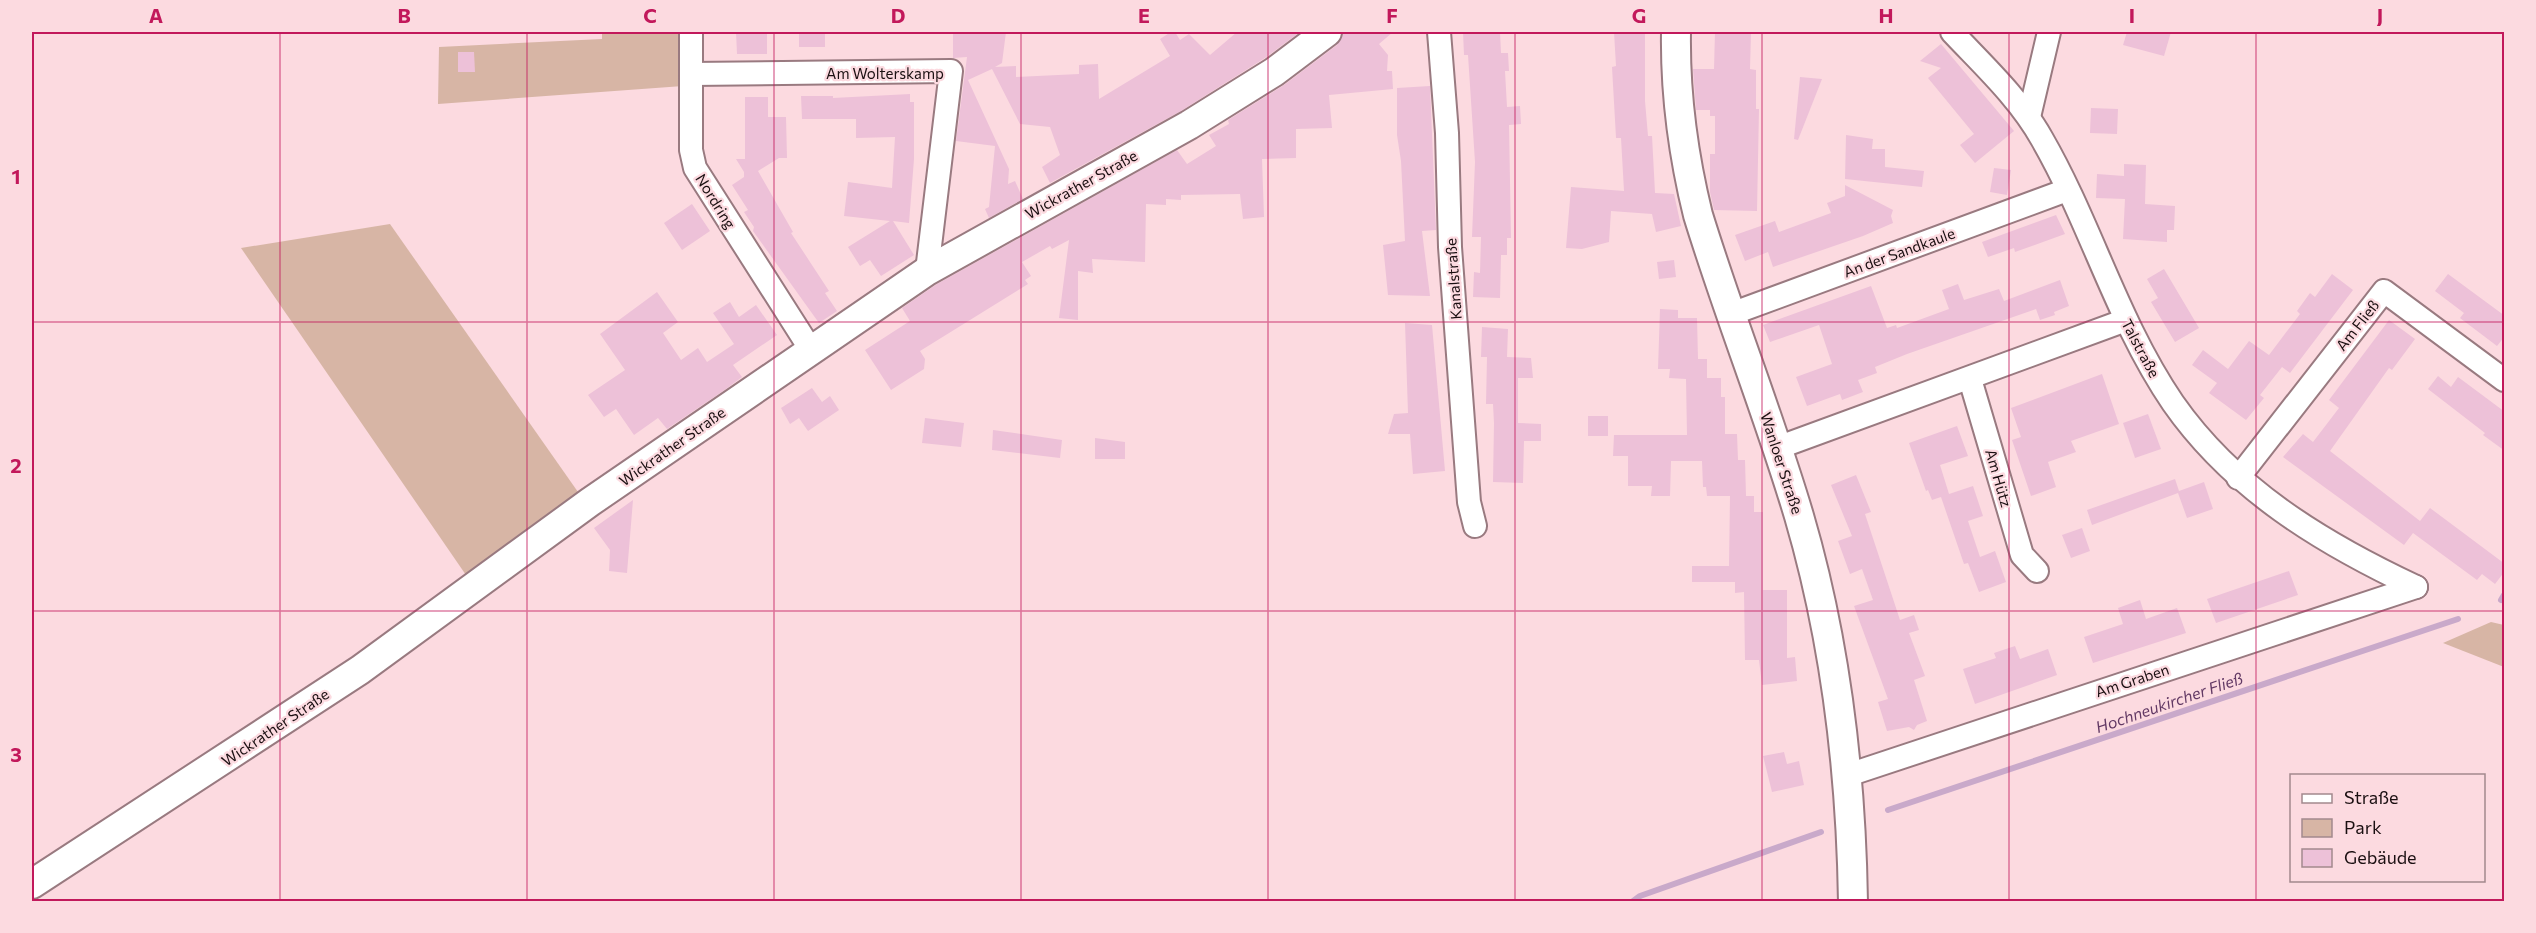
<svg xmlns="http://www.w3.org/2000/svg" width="2536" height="933" font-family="Commissioner,sans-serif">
<rect width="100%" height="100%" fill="#fcdae0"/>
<g fill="#d7b5a5">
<polygon points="602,32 681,32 683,86 438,104 439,47 602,39"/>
<polygon points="390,224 578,492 468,578 241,248"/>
<polygon points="2491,622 2504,625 2504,667 2443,643"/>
</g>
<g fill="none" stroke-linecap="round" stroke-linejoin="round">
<g stroke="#c9a9ca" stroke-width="6">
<polyline points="2501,600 2504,595"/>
<polyline points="1888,810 2458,619"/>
<polyline points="1632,902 1640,896 1821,832"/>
</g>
</g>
<g fill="#edc1d8">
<polygon points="736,32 767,32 767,54 737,54"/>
<rect x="799" y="32" width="26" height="15"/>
<polygon points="953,32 1006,32 1002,63 995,67 1016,66 1016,77 1079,74 1079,65 1098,64 1099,99 1170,56 1160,39 1171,32 1175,32 1180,40 1189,34 1210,55 1237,32 1300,32 1265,58 1181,111 1050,183 1042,167 1060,155 1050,127 1020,124 992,69 968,80 1009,169 1008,184 1015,181 1023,199 989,218 985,209 989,207 995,146 956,141 967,57 953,58"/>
<polygon points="1343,32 1393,32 1379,44 1388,55 1387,71 1392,71 1393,89 1329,95 1332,128 1296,129 1296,158 1262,159 1264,217 1243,219 1240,194 1181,195 1181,200 1166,199 1166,205 1146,204 1145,262 1092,259 1093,273 1078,271 1078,320 1059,318 1069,240 1052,249 1050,246 1022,262 1031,276 1025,280 1028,284 920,351 925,359 924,369 891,390 865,350 910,321 902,308 937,284 1177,150 1187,164 1216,146 1209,135 1229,124 1228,120 1284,85 1337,45"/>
<polygon points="1463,32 1500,32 1501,53 1508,53 1509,71 1505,71 1507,107 1520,106 1521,124 1509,125 1511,238 1507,238 1507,255 1501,255 1500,298 1473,297 1474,272 1480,273 1481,237 1472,237 1475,162 1468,55 1464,55"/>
<polygon points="1614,32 1645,32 1645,101 1648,136 1652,136 1655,193 1674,194 1681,226 1656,232 1652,214 1611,211 1609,242 1582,249 1566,248 1571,187 1624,191 1621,138 1616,138 1615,120 1612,67 1616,66"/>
<polygon points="1715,32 1751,32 1750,69 1756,70 1756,109 1759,109 1757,211 1714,210 1710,192 1710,154 1715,154 1715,116 1710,116 1710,110 1696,110 1693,69 1714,69"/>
<polygon points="2127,32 2171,32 2164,56 2123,45"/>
<polygon points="1941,44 2014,131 1975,163 1960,145 1974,134 1928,78 1941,68 1920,61"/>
<polygon points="458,52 474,52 475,72 458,72"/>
<polygon points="1800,77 1822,79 1798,140 1794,139"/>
<polygon points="1430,86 1436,230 1422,231 1430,296 1388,295 1383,245 1405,241 1401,161 1397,135 1397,88"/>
<polygon points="910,94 910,102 914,102 914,159 909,223 893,221 914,255 881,276 870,260 860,266 848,247 890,221 844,216 848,182 892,188 895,137 856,138 856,119 802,119 801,96 833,96 833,98"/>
<polygon points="745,97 768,97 768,117 786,117 787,158 779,158 758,171 793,232 791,233 829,291 825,293 837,311 819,323 753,231 754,227 744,212 748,210 732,185 744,177 744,172 736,159 745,159"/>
<polygon points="2091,108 2118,109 2117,134 2090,133"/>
<polygon points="1846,135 1873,139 1872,149 1885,149 1885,167 1924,171 1922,187 1845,179"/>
<polygon points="2124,164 2146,165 2145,204 2175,206 2174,230 2167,230 2167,242 2123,239 2125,199 2096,198 2097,174 2124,176"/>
<polygon points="1994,168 2011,170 2007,195 1990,192"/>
<polygon points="1845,185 1893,210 1891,216 1893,223 1863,236 1773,267 1768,252 1745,261 1735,235 1775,221 1779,232 1831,213 1827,203 1845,196"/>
<polygon points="692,204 710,231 682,250 664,223"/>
<polygon points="2056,215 2065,234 2015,252 2014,248 1988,257 1982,242"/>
<polygon points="1674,260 1676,277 1659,279 1657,262"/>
<polygon points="2164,269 2199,328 2175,342 2151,302 2158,298 2147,279"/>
<polygon points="2332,274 2353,290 2290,373 2282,367 2260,395 2264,398 2246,420 2209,393 2217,383 2192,365 2203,350 2228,369 2249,341 2269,355 2300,314 2297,311 2310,293 2315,297"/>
<polygon points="2448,274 2505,316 2505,336 2497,346 2460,318 2464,313 2435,291"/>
<polygon points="2060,280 2069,306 2054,312 2055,315 2040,320 2036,309 1907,354 1875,367 1877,373 1858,380 1863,392 1842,400 1840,394 1807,406 1796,377 1832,364 1819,325 1770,342 1763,325 1871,286 1887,328 1896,325 1897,328 1949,309 1942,290 1958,284 1964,300 1999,289 2004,301"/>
<polygon points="657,292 678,322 663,333 681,360 698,348 707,362 734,344 713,313 730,302 739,317 756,305 777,335 733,365 742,377 726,389 667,429 658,418 634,435 616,409 604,417 588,395 625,370 600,334"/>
<polygon points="1660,309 1678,310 1678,318 1697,318 1698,359 1707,359 1707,378 1721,378 1721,397 1725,397 1725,434 1737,434 1738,460 1745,460 1746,496 1754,496 1754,512 1763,512 1763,590 1787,590 1787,658 1795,657 1797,681 1762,685 1759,660 1745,660 1744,592 1735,593 1735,582 1692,582 1692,566 1729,566 1730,496 1707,496 1706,487 1703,487 1702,461 1671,461 1670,496 1651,496 1652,486 1628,486 1628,456 1613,456 1614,435 1687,435 1686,379 1669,378 1670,369 1658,369"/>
<polygon points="2389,320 2415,339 2392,370 2389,368 2330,451 2420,521 2430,508 2505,564 2505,571 2495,584 2482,574 2477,580 2413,533 2404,545 2283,457 2303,434 2313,442 2339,408 2329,400"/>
<polygon points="1405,323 1432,325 1445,471 1413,474 1410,434 1388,434 1394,414 1408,413"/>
<polygon points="1482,327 1508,329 1507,357 1531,358 1533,378 1518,378 1518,423 1541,424 1541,441 1524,441 1523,483 1493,482 1494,423 1493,404 1486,404 1487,357 1481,357"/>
<polygon points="2102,374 2119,424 2071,441 2076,452 2048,462 2056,487 2031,496 2012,440 2021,437 2011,408"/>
<polygon points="2438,376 2451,387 2458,377 2505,412 2505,451 2483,435 2485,433 2428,389"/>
<polygon points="812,388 822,402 830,396 839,410 808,431 799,418 790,424 781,408"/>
<polygon points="2148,414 2161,449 2135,458 2123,423"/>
<rect x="1588" y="416" width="20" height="20"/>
<polygon points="925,418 964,423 961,447 922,443"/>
<polygon points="1957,426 1968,456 1940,465 1949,494 1973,486 1983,516 1968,521 1980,557 1995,551 2006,582 1979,592 1968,563 1964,564 1941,497 1932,500 1928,490 1926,491 1909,443"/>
<polygon points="993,430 1062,440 1060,458 992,450"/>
<polygon points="1095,438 1125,442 1125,459 1095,459"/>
<polygon points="1856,475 1871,512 1865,514 1900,620 1914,615 1919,630 1909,633 1925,676 1914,680 1927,721 1917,725 1914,730 1909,727 1887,731 1878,702 1888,699 1854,606 1873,600 1862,569 1850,574 1838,541 1852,536 1831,485"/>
<polygon points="2175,479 2179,491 2204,482 2213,509 2187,518 2178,493 2092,525 2087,510"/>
<polygon points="633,500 627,573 609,571 610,550 594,528"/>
<polygon points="2082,528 2090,551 2071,558 2062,535"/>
<polygon points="2289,571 2298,595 2216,623 2207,599"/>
<polygon points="2140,600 2146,619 2177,608 2186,633 2093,663 2084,637 2123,624 2118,608"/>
<polygon points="2015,646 2020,659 2048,649 2057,675 1975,704 1963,669 1996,658 1994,653"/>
<polygon points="1784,752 1787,764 1799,761 1804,785 1772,792 1763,756"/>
</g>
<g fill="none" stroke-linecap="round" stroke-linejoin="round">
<defs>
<g id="minor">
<polyline points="691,32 691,150 695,168 811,350"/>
<polyline points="1439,32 1447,133 1450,247 1469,502 1475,526"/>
<path d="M1952 32C1983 65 2019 98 2042 139 2091 224 2117 321 2173 403 2233 489 2322 543 2416 587"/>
<polyline points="691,74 951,71 927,271"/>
<polyline points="2029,117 2049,32"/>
<polyline points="1731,314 2067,190"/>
<polyline points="1970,379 2022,555 2037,571"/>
<polyline points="1777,448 2126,320"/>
<polyline points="2238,478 2384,291 2504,380"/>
<polyline points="1848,775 2416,587"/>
</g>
<g id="tertiary">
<path d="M1676 32C1675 95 1683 154 1698 215 1729 316 1769 415 1799 516 1836 642 1851 770 1853 902"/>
<polyline points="32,884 360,670 590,502 927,271 1189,125 1274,72 1327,32"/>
</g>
</defs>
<use href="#minor" stroke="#997a80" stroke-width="26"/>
<use href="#tertiary" stroke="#997a80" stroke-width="32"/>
<use href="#minor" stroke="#fff" stroke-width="22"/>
<use href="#tertiary" stroke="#fff" stroke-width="28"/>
</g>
<path fill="none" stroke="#c2185b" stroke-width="1.5" stroke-opacity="0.55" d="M280 32V902M527 32V902M774 32V902M1021 32V902M1268 32V902M1515 32V902M1762 32V902M2009 32V902M2256 32V902M32 322H2504M32 611H2504"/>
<g text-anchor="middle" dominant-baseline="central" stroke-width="4.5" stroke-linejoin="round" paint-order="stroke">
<g font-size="15" fill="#1a0f11" stroke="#fcdae0">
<text x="885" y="73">Am Wolterskamp</text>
<text transform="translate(1081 184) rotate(-29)">Wickrather Straße</text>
<text transform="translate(716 201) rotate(58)">Nordring</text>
<text transform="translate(1899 252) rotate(-20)">An der Sandkaule</text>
<text transform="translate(1453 279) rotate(-94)">Kanalstraße</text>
<text transform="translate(2357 325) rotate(-52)">Am Fließ</text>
<text transform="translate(2141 348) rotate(62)">Talstraße</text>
<text transform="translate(672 446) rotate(-35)">Wickrather Straße</text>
<text transform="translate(1782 463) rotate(72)">Wanloer Straße</text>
<text transform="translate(1999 478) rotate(74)">Am Hütz</text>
<text transform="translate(2132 680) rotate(-18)">Am Graben</text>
<text transform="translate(275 727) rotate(-34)">Wickrather Straße</text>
</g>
<g font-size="16" font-style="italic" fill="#623964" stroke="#fcdae0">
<text transform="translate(2169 702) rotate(-19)">Hochneukircher Fließ</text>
</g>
</g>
<rect width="2536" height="933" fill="none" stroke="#fcdae0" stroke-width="66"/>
<rect x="2290" y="774" width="195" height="108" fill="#fcdae0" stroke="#a2898d" stroke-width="1.5"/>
<rect x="2302" y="794" width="30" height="9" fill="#ffffff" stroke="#a2898d" stroke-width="1.5"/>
<text x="2344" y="804" font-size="18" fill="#1a0f11">Straße</text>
<rect x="2302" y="819" width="30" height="18" fill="#d7b5a5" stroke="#a2898d" stroke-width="1.5"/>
<text x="2344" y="834" font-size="18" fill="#1a0f11">Park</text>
<rect x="2302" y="849" width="30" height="18" fill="#edc1d8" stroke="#a2898d" stroke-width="1.5"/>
<text x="2344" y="864" font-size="18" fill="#1a0f11">Gebäude</text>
<rect x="33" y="33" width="2470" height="867" fill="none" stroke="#c2185b" stroke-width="2"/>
<g font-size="20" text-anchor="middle" font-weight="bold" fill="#c2185b">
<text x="156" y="23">A</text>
<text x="404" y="23">B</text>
<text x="650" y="23">C</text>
<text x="898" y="23">D</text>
<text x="1144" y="23">E</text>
<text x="1392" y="23">F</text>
<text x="1639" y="23">G</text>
<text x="1886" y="23">H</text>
<text x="2132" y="23">I</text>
<text x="2380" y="23">J</text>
<text x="16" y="184">1</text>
<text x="16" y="473">2</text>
<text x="16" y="762">3</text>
</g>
</svg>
